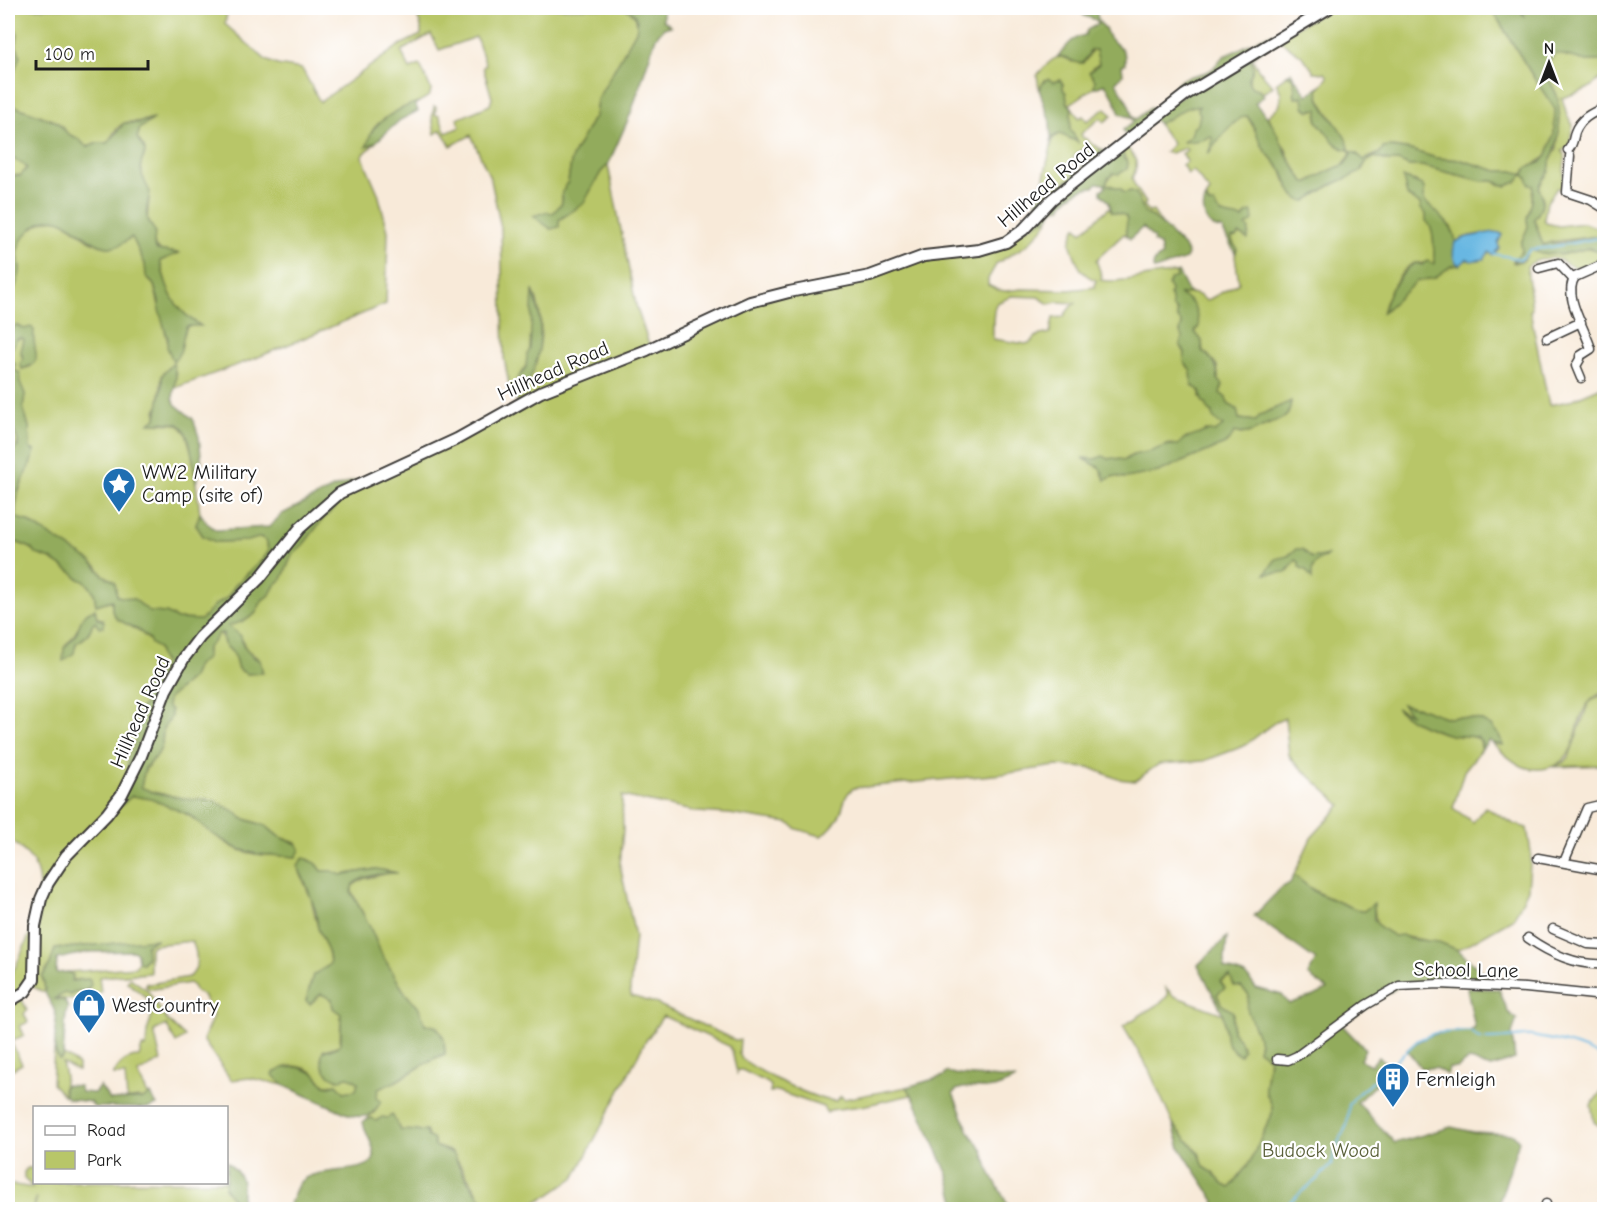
<svg xmlns="http://www.w3.org/2000/svg" width="1612" height="1217" font-family="'Comic Neue',sans-serif">
<rect width="100%" height="100%" fill="#fff"/>
<filter id="ink" filterUnits="userSpaceOnUse"><feTurbulence type="fractalNoise" baseFrequency=".0167" numOctaves="2"/><feDisplacementMap in="SourceGraphic" scale="12" xChannelSelector="R" yChannelSelector="G"/><feConvolveMatrix kernelMatrix="1 2 1 2 8 2 1 2 1" color-interpolation-filters="sRGB"/></filter>
<filter id="wash" filterUnits="userSpaceOnUse"><feTurbulence type="fractalNoise" baseFrequency=".008" numOctaves="4" result="noise"/><feDisplacementMap in="SourceGraphic" scale="24" xChannelSelector="R" yChannelSelector="G"/><feGaussianBlur stdDeviation="1.35" result="paint"/><feColorMatrix in="noise" values="0 0 0 0 0 0 0 0 0 0 0 0 0 0 0 0 0 1.4 0 .05"/><feComposite in="paint" operator="in"/></filter>
<g filter="url(#wash)">
<rect width="100%" height="100%" fill="#f8ead9"/>
<g fill="#b8c668" stroke="#6a7142" stroke-width="1.5" fill-rule="evenodd">
<path d="M8 8H228L225 24 266 60 277 65 302 69 320 102 400 45 421 35V26L414 8H624C635 12 639 20 636 31L597 100 595 117 592 120 572 157 568 182 562 193V203L559 208 553 213 534 216 551 229 558 227 559 220 583 204 601 172 608 165 636 305 650 348 744 305 911 261 973 252 1049 218 1044 227 1027 245 997 263 988 279V285L998 290 1006 291 1021 289 1069 290 1095 287 1096 280C1078 275 1076 258 1070 243L1075 228 1077 227 1082 232 1110 207 1111 211 1126 215 1128 222 1126 235 1124 234 1096 260 1102 277 1100 280C1126 284 1150 273 1176 273L1177 277 1171 290 1175 309 1182 324 1180 333 1183 337 1180 344 1185 353 1186 365 1191 370 1192 385 1200 391V397L1206 404 1208 410 1213 413V416L1223 426 1215 433 1206 431 1193 438H1185L1178 445 1168 444 1151 452 1134 454 1125 460 1084 459 1099 467 1105 479 1115 476 1123 478 1158 472 1225 444 1234 432 1241 434C1257 429 1270 425 1285 417L1288 414 1291 402 1260 415 1256 421 1239 419 1234 408 1228 404 1226 398 1220 393 1217 365 1207 354 1203 353 1202 341 1195 332 1199 326C1197 314 1191 299 1178 295 1187 293 1199 291 1206 301L1239 283 1235 256 1237 250 1231 238 1236 237 1239 234 1247 238 1246 224 1252 221C1234 213 1214 221 1206 197L1210 192 1193 170 1188 174 1182 165 1187 161 1182 154 1187 150 1185 148 1171 153 1165 152 1173 144 1158 124 1189 106H1200L1198 110 1201 114 1198 125 1194 127 1190 136 1184 141 1202 140 1211 136 1213 140 1210 151C1218 141 1236 116 1247 116L1260 138 1264 149 1282 171 1285 180 1294 196 1301 201 1362 170 1366 162 1375 157 1386 161H1399L1409 166H1422L1484 181H1493L1501 185 1519 178 1521 175 1513 171H1497L1461 160 1436 158 1411 150 1393 147 1364 160 1357 154 1350 152 1351 154 1344 165 1305 183 1290 160 1285 147 1275 134 1270 119 1267 117 1280 105 1281 93 1276 83 1287 75 1294 79 1296 87 1294 93 1297 98 1303 96 1305 108 1310 111 1318 109 1317 121C1326 131 1336 148 1349 150 1349 134 1312 99 1319 88 1321 84 1325 81 1328 77L1325 73 1314 72 1304 58 1277 38 1330 8H1491L1534 78 1554 104 1555 109 1554 135 1546 157 1525 170 1524 174 1533 185 1532 202 1527 218 1528 227 1521 243 1522 252 1513 260 1514 263 1524 260 1529 250 1533 249 1541 254 1554 253 1560 255 1589 248 1598 251 1604 246V257C1596 259 1586 267 1577 267 1571 267 1568 265 1564 262 1552 255 1537 259 1527 266L1532 309 1530 311 1549 405 1569 401 1604 386V491L1602 493 1604 497V692C1566 707 1588 754 1551 767 1525 775 1513 761 1495 746L1492 743 1502 745V743L1491 726 1480 720 1459 717 1448 718 1420 708 1404 705 1412 714 1398 710C1413 722 1432 731 1452 735 1461 737 1472 734 1480 740L1481 750 1464 771 1453 808 1473 822 1485 807 1514 824 1527 828 1531 852 1528 889 1514 918 1458 950C1452 949 1449 946 1444 945 1435 942 1401 935 1394 936 1375 926 1375 924 1374 904L1364 911H1360C1337 901 1312 893 1294 875L1311 838 1341 805 1292 760 1289 755 1285 718 1274 723 1244 746 1204 761 1159 764 1135 781 1118 779 1091 768 1055 766 1003 774 854 788C844 793 845 804 840 814 837 822 828 832 821 836L797 829 788 823 729 814 697 812 622 796 623 829 620 865 635 936 630 990 631 996 655 1003 735 1040H740L739 1053 742 1059C760 1072 813 1100 836 1101L841 1096 844 1099 907 1087 913 1096 911 1095 862 1106 830 1110 827 1113 823 1107 777 1091 770 1092 771 1086 768 1083 742 1070H738L737 1073 732 1051 729 1046 663 1016 645 1042 575 1177 549 1195 520 1209H491L484 1203 452 1152 434 1146V1141L428 1137 427 1132 402 1131 390 1115 388 1118 376 1122 372 1118 368 1119V1117L374 1113 381 1101 376 1098 379 1088 393 1083 433 1059 445 1054 444 1038 437 1027 425 1024 419 1008 405 993 382 955 369 925 352 892V886L363 879 394 872 375 869 341 875 322 871 318 865 308 859 297 866 311 898 318 928 329 954 330 964 328 966 313 975 306 1001 310 1004 321 994 331 997 333 1008 341 1014 340 1045 324 1050 321 1059 337 1080 348 1076 358 1082 356 1090 344 1092 337 1084 326 1085C321 1082 319 1078 315 1074 306 1066 286 1062 278 1072H275L277 1079 283 1085 250 1078 231 1080 203 1040 213 1016 203 995 196 992 193 986 189 983 154 989H149L146 986V983L149 984 189 977C200 970 197 952 192 941L153 945 150 948V973L99 977 101 992 71 1000 53 998 65 993 72 995 74 992 89 990 90 979 72 980 73 977 67 972 135 967 138 962 142 963 147 958 145 947 153 940 55 949 50 964 42 976 46 993 31 986C34 956 47 890 34 864 28 852 16 846 8 837V539L29 547 37 554 51 559 75 574 77 578 86 582 94 592 96 605 112 600V611L117 619 138 630 158 648 164 665 143 690 146 703C142 710 140 717 138 725 138 728 139 731 138 734 130 758 126 781 119 807L132 796C154 795 181 810 199 822 212 831 222 842 237 849 256 857 276 854 296 857L300 848 296 843 278 836 266 826 242 818 213 800 187 799 152 792 141 788C144 762 149 769 160 750 164 742 161 735 164 727 168 718 170 723 171 710L167 706 168 699 192 677 197 665 207 657V648L214 641 216 635 221 633 224 644 234 654 238 669 247 674 262 672 260 660C254 654 244 651 243 641L229 627V624L246 620 255 614 263 599 269 596 275 585 282 579 292 555 303 545 322 520 345 497 519 404 516 400C540 370 548 328 534 292L532 340 526 366 510 390 504 358 501 228 491 180 471 135 451 146 441 130 435 134 432 118 434 106 436 107 435 115H439L446 133 460 127 457 119 490 105 492 98 483 67 486 65 476 37 439 50 431 34 401 51 410 69 420 65 431 89 430 95C409 112 375 111 369 143L371 145 376 142 362 156 378 193 388 231 386 304 256 358 175 388 176 374 173 364 162 375 159 405 156 410V418L152 423 178 424 186 433 192 454 200 513 196 525 203 536 216 542 248 541 257 538H264L267 542 268 552 264 558 236 584 227 598 215 605 201 620 177 619 166 613 150 612 140 604 118 597 112 580 103 575 97 566 27 521 17 519 15 515 18 494 35 451 29 449V427L23 407 25 394 14 370 15 364 11 359H8V350L12 348 17 339 21 338 24 340 21 354 23 360 22 369 30 367C36 346 38 333 14 326L8 339V280L9 283 20 268C17 252 17 242 30 230 65 200 76 243 107 247 119 248 123 242 132 237L145 264 149 280 154 285 168 343 184 335 187 326 199 325C171 306 168 292 160 261L177 253 162 251 155 247 152 227 147 221 149 198 143 181 141 163 145 154 144 147 137 138 140 128 147 124 149 119C140 123 138 121 129 122 118 123 113 135 107 143H95L87 147 77 138 68 134 61 125 53 120 14 106 10 99 9 91 19 51 16 46 18 34 12 27 8 28ZM1404 178 1416 181 1424 192V201L1451 227 1455 242C1468 234 1486 233 1500 233L1502 235 1498 243 1499 248 1494 254 1489 252C1483 262 1475 260 1465 260L1460 265 1451 266 1434 278 1417 281 1383 310C1385 299 1402 266 1415 263 1420 262 1428 265 1434 264 1435 247 1434 217 1420 204 1416 200 1411 199 1407 196ZM1011 296 1038 297 1049 304 1057 302 1077 303 1072 305 1063 317 1053 318 1050 333 1037 336 1031 342 1026 344 993 339C993 331 992 307 997 303 1001 300 1007 300 1011 296ZM1292 552 1312 558 1324 556 1313 564 1312 572 1302 569 1299 562 1296 560 1288 571 1266 573 1273 564 1288 556ZM95 609 97 618 103 619 97 623H92C91 632 85 640 75 643L76 646 66 644C80 634 78 615 95 609Z"/>
<path d="M1093 49C1098 51 1099 59 1099 64L1092 68 1090 74 1096 80 1095 87 1070 104 1067 102 1066 93 1063 89V84L1060 80 1053 82 1049 79 1039 89 1037 75C1048 63 1057 50 1072 62L1086 60Z"/>
<path d="M1555 53 1587 61H1604V77C1597 80 1594 86 1587 89 1579 93 1570 95 1562 98L1567 115 1573 125 1569 146 1562 151 1565 156 1563 189 1557 188 1547 202 1544 219 1546 223 1559 226 1584 223 1604 230V235L1551 242 1543 245 1534 219 1541 209 1543 199 1539 188 1541 180 1549 172 1550 162 1557 148 1560 118 1557 95 1544 69Z"/>
<path d="M1250 54 1258 69 1273 86 1263 93 1259 89 1251 87C1246 77 1252 77 1253 68 1253 65 1251 58 1250 54Z"/>
<path d="M1071 106 1079 118 1083 116 1087 121 1106 108 1112 116 1104 122 1100 118 1081 134 1083 138 1087 139 1092 144 1103 150 1100 151 1095 159 1083 148C1075 156 1066 161 1075 172L1072 178 1067 180 1047 198H1039L1053 138 1060 134 1078 142 1070 129Z"/>
<path d="M1124 144C1135 157 1141 162 1132 178L1135 186 1146 203 1144 205 1149 212 1153 211 1163 226 1155 219 1145 213 1136 193 1131 191 1124 193 1121 189 1106 184C1112 171 1115 173 1127 169L1128 164 1121 150Z"/>
<path d="M8 154C11 162 22 160 27 168 24 180 16 173 8 176Z"/>
<path d="M8 371 13 409V429L18 441 12 461C19 471 14 489 8 499Z"/>
<polygon points="1604,694 1604,765 1553,767 1564,762 1569,757 1588,704 1594,699"/>
<polygon points="34,924 33,978 8,1001 8,979 16,966"/>
<polygon points="1230,976 1236,986 1241,987 1249,995 1249,1013 1260,1042 1258,1050 1269,1058 1265,1086 1266,1093 1272,1105 1272,1114 1250,1162 1230,1188 1224,1185 1212,1172 1204,1167 1198,1153 1173,1124 1149,1070 1123,1026 1163,1001 1168,995 1166,988 1174,996 1223,1014 1227,1043 1235,1052 1242,1045 1232,1032 1233,1013 1221,1004 1217,994 1222,985 1220,981"/>
<path d="M130 978 147 990 167 1020 185 1037 176 1043 166 1025 154 1031 161 1061 138 1073 148 1095 143 1099 138 1098 127 1100 125 1075H113C119 1064 126 1057 139 1057L142 1047H146L147 1032 152 1015 148 999 127 982Z"/>
<polygon points="20,996 27,1010 24,1014 28,1022 20,1026 24,1035 11,1042 22,1064 8,1072 8,1003"/>
<polygon points="54,1049 59,1060 63,1057 63,1054 78,1065 78,1071 62,1063 65,1076 63,1088 64,1096 52,1084"/>
<polygon points="1604,1088 1604,1129 1594,1122 1591,1105"/>
<path d="M27 1168H34V1182L227 1181 225 1189C231 1195 236 1201 231 1210L34 1209 37 1197 32 1209 8 1210V1184L33 1188 24 1178V1172Z"/>
</g>
<g fill="#92ab5c" stroke="#57643c" stroke-width="1.5">
<path d="M624 8H663V20L671 26 664 28 656 37 631 113 608 165 601 172 583 204 559 220V227L551 229 533 216 546 212 553 213 562 203V193L568 182 572 157 592 120 595 117 597 100 636 31C639 20 635 12 624 8Z"/>
<path d="M1080 8H1095L1099 22 1105 28 1109 38 1122 49 1125 56V64L1122 66 1123 74 1116 82C1122 95 1131 103 1132 117L1136 119 1150 108 1154 109 1155 114 1187 92 1175 91C1176 74 1197 77 1209 71 1216 68 1219 58 1226 55 1241 49 1257 39 1273 33L1276 36 1251 59C1252 62 1254 66 1253 69 1252 75 1244 81 1252 87 1258 91 1260 89 1264 96L1255 103C1260 109 1267 116 1271 122 1277 133 1283 145 1288 157 1293 166 1299 173 1304 182L1307 183C1320 176 1330 169 1344 165L1351 155 1350 151 1357 154 1364 160 1379 154 1383 148 1390 147 1411 150 1436 158 1461 160 1497 171H1513L1524 174 1527 168 1541 162 1546 157 1554 135 1555 109 1534 78 1491 8H1518L1525 17 1521 8H1604V61H1587L1555 53 1544 66C1546 79 1556 88 1558 100 1561 120 1560 141 1551 159 1549 164 1551 169 1548 173 1544 180 1542 179 1539 188 1545 199 1542 210 1534 219L1543 245 1549 243H1559L1602 235H1604V246L1598 251 1589 248 1560 255 1554 253 1541 254 1533 249 1529 250 1524 260 1513 262 1516 257 1522 252 1521 243 1528 227 1527 218 1532 202 1533 185 1529 184 1527 177 1522 175 1517 182 1506 186 1493 181H1482L1422 166H1409L1398 161H1389L1375 157 1366 162 1359 173 1331 185 1306 201C1290 201 1288 181 1282 171 1277 164 1269 156 1264 149 1257 139 1255 125 1247 116 1236 116 1215 143 1208 154L1213 140 1211 136 1202 140 1184 142 1191 135 1193 128 1198 124 1200 114 1198 110 1199 106C1182 105 1173 119 1158 124L1154 119 1129 139 1123 130 1134 121 1130 117 1120 114 1114 98 1105 84 1098 87H1094L1095 80 1089 72 1099 64 1096 50H1091L1083 63C1072 65 1067 54 1057 57 1067 47 1070 38 1085 35L1087 30 1098 24 1096 20 1084 16Z"/>
<path d="M12 27 17 31 16 46 20 56 9 86 11 103 14 106 57 122 68 134 77 138 87 147 95 143H108L124 123H138L154 119 140 128 137 138 145 150C145 155 142 159 141 164 140 175 146 183 150 192 147 212 142 214 155 231L154 245 157 250 179 253 160 261C167 291 173 309 201 326H187C180 338 186 350 173 361L167 347 168 339 159 310V301L154 285 146 276 145 264 132 237C125 241 121 247 112 247 84 248 66 204 36 225 30 230 24 236 20 243 15 252 20 260 20 270 20 276 17 282 15 288L8 280V176H20L27 168 22 163 9 157 8 154V28Z"/>
<path d="M1291 72 1307 95 1319 87C1313 106 1349 131 1349 150 1334 148 1327 132 1317 121L1318 109 1308 110 1304 106 1303 96 1295 98 1294 79 1287 75Z"/>
<path d="M1049 79 1053 82 1060 80 1063 84V89L1066 93 1067 102 1072 108C1069 116 1072 121 1070 129L1078 142 1060 134 1054 136 1051 141 1050 122 1039 89 1045 80Z"/>
<path d="M419 102 415 104 418 111 400 120 376 142 366 147C369 142 369 138 371 133 377 120 405 105 419 102Z"/>
<path d="M1100 150H1103L1110 155 1121 150 1123 152 1124 159 1128 162 1127 169 1119 174 1113 173 1112 176 1108 178 1106 184 1121 189 1124 193 1131 191 1136 193 1145 213 1155 219 1163 226 1185 248 1188 255 1186 259 1155 270 1153 268 1154 261 1162 256 1160 245 1153 242 1154 239 1143 227 1130 239 1126 235C1125 218 1134 216 1112 212L1109 202 1101 194V190L1106 187 1104 184 1097 183 1094 187C1083 187 1064 197 1061 208L1053 210 1049 218 1035 224 1033 214 1038 196 1047 198C1055 188 1070 183 1075 172L1078 173 1082 169 1083 164H1089L1093 158H1096Z"/>
<path d="M1403 177 1422 185 1424 188V201C1433 208 1454 227 1455 238 1456 246 1454 254 1456 262L1460 265 1451 266 1434 278 1417 281 1382 313 1390 291 1402 275 1409 267 1416 263 1422 265 1427 261 1434 264C1434 253 1435 227 1426 221V214L1421 209 1420 204 1407 196Z"/>
<path d="M1206 197 1208 204H1214C1221 219 1228 214 1243 219L1247 213 1252 212 1253 221 1246 226 1249 230 1248 239 1239 234 1236 237 1231 238 1233 244 1237 248 1235 253 1222 229C1205 228 1200 211 1206 197Z"/>
<path d="M1178 272 1189 293 1179 295C1195 300 1197 311 1199 326L1195 332 1202 341V351C1211 358 1219 364 1217 378L1223 385 1220 393 1226 398 1228 404 1237 409 1239 419 1256 421 1260 415 1291 401C1290 405 1290 411 1287 415 1282 420 1275 421 1269 423 1258 429 1246 437 1234 432L1230 440 1225 444 1158 472 1126 478 1115 476 1105 480C1103 467 1093 463 1082 458L1095 459 1103 456 1109 459 1113 458 1125 460C1138 452 1135 455 1148 452 1162 449 1161 444 1178 445L1185 438C1196 438 1204 428 1215 432L1223 426 1213 418V413L1208 410 1206 404 1202 401 1200 391 1192 385 1191 370 1184 362 1185 353 1180 344 1183 337 1180 333 1182 324 1177 317V311L1172 307V299L1170 295 1171 290 1168 285 1171 279 1177 277 1176 273Z"/>
<path d="M533 290C546 327 542 370 516 400L510 390 526 367 527 355 530 349Z"/>
<path d="M17 325 24 329 31 327 34 330C34 333 33 337 34 340 35 356 43 362 22 369L20 364 23 359 21 351 24 340 21 338 17 339 12 348 8 350V339L14 326Z"/>
<path d="M9 358 15 364 14 370 20 373V382L25 394 23 407 29 427 30 449 35 451C30 471 9 496 17 518L27 521 91 561 103 575 115 582 117 596 134 599 150 612 166 613 177 619 201 620 215 605 227 598 234 587 264 558 268 552 267 542 261 537 248 541 216 542 203 536 196 525 200 513 207 523 216 530 269 527 282 514 333 488 353 481H365L343 496 346 497 322 520 303 545 292 555 282 579 275 585 269 596 263 599 255 614 244 621 228 626 241 636 243 646 252 656 260 661 263 673 247 674 238 669 234 654 224 644 223 633 218 634 214 641 207 648 206 659 197 665 192 677 168 699 167 706 171 710V717L163 729 162 745 158 754 145 768 141 787 152 792 187 799 213 800 234 811 242 818 266 826 278 836 297 844 300 850 296 857 256 854 236 848 214 835 189 815 151 799 132 796 118 808C121 795 126 783 128 770 129 766 127 761 128 756 130 750 131 754 133 748 136 735 142 722 141 708L146 703 142 697C144 682 162 676 164 662L160 657 158 648 151 644 149 639 138 630 117 619 112 611V600L96 605 94 592 86 582 77 578 74 574 51 559 37 554 29 547 8 539V499L13 485 16 467 10 454 12 450 18 447V441L12 426 13 409 9 394 8 359Z"/>
<path d="M173 363 176 377 173 398 175 404 193 419 199 437 202 465 196 482C193 469 192 429 178 424 169 421 158 423 149 423L156 418 162 386V375Z"/>
<path d="M1296 549H1302L1312 558 1329 555C1316 561 1311 564 1312 579L1306 570 1299 567V562L1296 560 1286 572 1265 574 1276 559 1288 556Z"/>
<path d="M95 609 97 618 104 621 103 627 99 628 95 622 93 623C90 633 85 639 76 643L74 653 63 661 64 648C67 644 71 641 74 637 83 624 77 615 95 609Z"/>
<polygon points="1402,704 1420,708 1448,718 1458,717 1480,720 1491,726 1499,735 1503,745 1492,743 1489,740 1481,750 1482,743 1477,737 1450,735 1424,726 1412,720 1396,708 1411,714"/>
<path d="M304 858 316 863 322 871H332L341 875 376 869 398 873C383 873 365 875 353 884L351 892 369 925 382 955 405 993 419 1008 425 1024 437 1027 444 1039 445 1054 433 1059 393 1083 379 1088 376 1098 381 1101C373 1116 366 1119 350 1115L283 1085 272 1074 283 1068 298 1067 314 1073 324 1085 330 1086 337 1084 344 1092 356 1090 358 1082C350 1077 348 1075 340 1080 327 1077 318 1065 323 1051L335 1048 341 1043V1014L333 1008 332 999 321 994 310 1004 306 1001 313 975 328 966 330 963 329 954 318 928 316 912 306 884 298 867 301 860Z"/>
<path d="M1294 875 1315 892 1360 911H1364L1374 903V920L1381 928 1394 936 1402 935 1410 939 1439 942 1458 950 1495 984 1404 983 1342 1025 1365 1049 1360 1060 1371 1065 1379 1057 1392 1069 1357 1102 1395 1143 1451 1127 1473 1132 1513 1134 1519 1141 1497 1209H1213L1215 1201 1180 1148 1173 1124 1199 1153 1204 1167 1212 1172 1224 1185 1230 1188 1250 1162 1272 1114V1105L1266 1093 1265 1086 1269 1061 1268 1057 1258 1050 1260 1042 1247 1009 1249 995 1241 987 1234 986 1230 976 1220 981 1225 988 1217 994 1221 1004 1233 1012 1232 1031 1239 1039 1243 1050 1240 1055 1235 1052 1227 1043 1223 1014 1198 965 1227 937 1224 968 1246 975 1256 988 1282 995 1289 1004C1302 998 1315 998 1327 989L1308 975 1316 960 1254 916 1281 888 1290 883Z"/>
<path d="M157 939 146 945 147 957 142 963 138 962 137 953 135 951 89 952 57 959 56 973 68 972 73 975 72 981 89 979 91 985 85 991H77L70 995 65 993 54 999 65 1001 68 1008 66 1013 63 1057 60 1060C49 1048 59 1028 55 1013 53 1004 46 998 45 991 44 985 45 982 42 977L50 964 55 949Z"/>
<path d="M1467 988 1499 989 1508 1012 1517 1019 1512 1033 1515 1059C1507 1061 1498 1066 1490 1067 1476 1067 1473 1051 1458 1068H1449L1447 1075 1436 1068H1421L1407 1050C1428 1031 1444 1032 1470 1031L1475 1028Z"/>
<path d="M946 1072 960 1075 1016 1079C1009 1082 1001 1086 994 1088 982 1090 961 1083 953 1093L969 1132 983 1151 988 1168 1010 1209H957L948 1175 914 1099 907 1087 944 1076Z"/>
<polygon points="64,1085 79,1086 81,1092 94,1093 100,1086 110,1100 143,1099 150,1094 157,1105 150,1108 94,1107 90,1102 68,1099 64,1094"/>
<path d="M392 1114 400 1130 426 1131 428 1137 433 1139 435 1146 454 1154C458 1169 480 1199 491 1209H286C293 1202 294 1188 301 1181 317 1166 372 1175 374 1157 375 1144 364 1134 363 1121L372 1118 376 1121 382 1117 388 1118Z"/>
<path d="M227 1162C243 1176 244 1180 241 1201L246 1209H231L232 1198 225 1189Z"/>
</g>
<path fill="#68b7e2" stroke="#426a7f" stroke-width="1.5" d="M1494 232 1500 233 1502 235 1498 243 1499 248 1493 255 1489 252 1484 259 1471 261 1467 259 1460 265C1451 261 1453 250 1455 242L1467 237Z"/>
<g fill="none" stroke-linecap="round" stroke-linejoin="round">
<g stroke="#68b7e2" stroke-width="2">
<polyline points="1533,249 1546,248 1604,237"/>
<polyline points="1494,254 1521,259 1531,249"/>
<path d="M1279 1210 1315 1181 1331 1165 1338 1143 1347 1125 1349 1105 1355 1096 1382 1074 1418 1040 1435 1033 1470 1031C1473 1033 1475 1036 1477 1037 1486 1042 1514 1037 1524 1036 1529 1035 1536 1037 1542 1038 1563 1041 1586 1048 1604 1058"/>
</g>
</g>
</g>
<g filter="url(#ink)">
<g fill="none" stroke-linecap="round" stroke-linejoin="round">
<defs>
<g id="minor">
<path d="M1568 150C1573 145 1573 139 1575 132 1580 119 1591 113 1604 108"/>
<polyline points="1570,156 1567,192 1591,200 1604,208"/>
<polyline points="1539,268 1558,263 1573,279"/>
<polyline points="1547,338 1581,322"/>
<path d="M1581 378 1576 366 1580 359V356L1591 349C1586 330 1562 295 1575 277L1604 264"/>
<polyline points="1538,858 1604,870"/>
<polyline points="1564,862 1587,808 1604,804"/>
<polyline points="1553,929 1588,944 1604,945"/>
<path d="M1528 938C1551 954 1576 966 1604 964"/>
<polyline points="1277,1059 1288,1060 1297,1056 1366,1005 1399,986 1440,984 1526,988 1604,996"/>
<polyline points="1546,1204 1546,1210"/>
</g>
<polyline id="tertiary" points="8,1002 25,992 34,979 35,926 41,899 48,883 66,856 107,814 122,794 141,756 166,690 184,658 200,637 260,578 300,528 340,493 457,439 541,392 647,350 750,302 789,292 870,276 924,256 979,250 1006,242 1023,230 1052,199 1185,95 1329,8"/>
</defs>
<use href="#minor" stroke="#3d3b38" stroke-width="11"/>
<use href="#tertiary" stroke="#3d3b38" stroke-width="14"/>
<use href="#minor" stroke="#fff" stroke-width="8"/>
<use href="#tertiary" stroke="#fff" stroke-width="10"/>
</g>
</g>
<defs>
<symbol id="sight-pin" viewBox="-11 -11 22 30"><path d="M0 17L-7.5 6A9.5 9.5 0 1 1 7.5 6Z" fill="#1f6fb2" stroke="#fff"/><path d="M0-6L1.8-2.2L6-1.7L2.9 1.2L3.7 5.4L0 3.3L-3.7 5.4L-2.9 1.2L-6-1.7L-1.8-2.2Z" fill="#fff"/></symbol>
<symbol id="shop-pin" viewBox="-11 -11 22 30"><path d="M0 17L-7.5 6A9.5 9.5 0 1 1 7.5 6Z" fill="#1f6fb2" stroke="#fff"/><path d="M-5-2.5h2.3a2.7 3.5 0 0 1 5.4 0H5L5.5 6h-11ZM-1.5-2.5h3a1.5 2.3 0 0 0-3 0Z" fill="#fff"/></symbol>
<symbol id="building-pin" viewBox="-11 -11 22 30"><path d="M0 17L-7.5 6A9.5 9.5 0 1 1 7.5 6Z" fill="#1f6fb2" stroke="#fff"/><path d="M-4-6H4V6H1V3H-1V6H-4ZM-2.5-4.3h1.7v1.8h-1.7ZM.8-4.3h1.7v1.8H.8ZM-2.5-1h1.7V.8h-1.7ZM.8-1h1.7V.8H.8Z" fill="#fff"/></symbol>
</defs>
<g fill-rule="evenodd">
<use href="#sight-pin" x="100" y="465" width="38" height="52"/>
<use href="#shop-pin" x="70" y="986" width="38" height="52"/>
<use href="#building-pin" x="1374" y="1060" width="38" height="52"/>
</g>
<g text-anchor="middle" dominant-baseline="central" stroke-width="4.5" stroke-linejoin="round" paint-order="stroke">
<g font-size="20" fill="#1c1c1c" stroke="#fff">
<text transform="translate(1046 185) rotate(-40)">Hillhead Road</text>
<text transform="translate(553 371) rotate(-24)">Hillhead Road</text>
<text transform="translate(140 712) rotate(-66)">Hillhead Road</text>
<text transform="translate(1466 970) rotate(1)">School Lane</text>
</g>
<g font-size="20" fill="#1c1c1c" stroke="#fff" text-anchor="start">
<text x="142" y="472">WW2 Military<tspan x="142" dy="23">Camp (site of)</tspan></text>
<text x="112" y="1005">WestCountry</text>
<text x="1416" y="1079">Fernleigh</text>
</g>
<g font-size="20" fill="#5a603a" stroke="#fff">
<text x="1321" y="1150">Budock Wood</text>
</g>
</g>
<rect width="1612" height="1217" fill="none" stroke="#fff" stroke-width="30"/>
<rect x="33" y="1106" width="195" height="78" fill="#ffffff" stroke="#a4a4a4" stroke-width="1.5"/>
<rect x="45" y="1126" width="30" height="9" fill="#ffffff" stroke="#a4a4a4" stroke-width="1.5"/>
<text x="87" y="1136" font-size="18" fill="#1c1c1c">Road</text>
<rect x="45" y="1151" width="30" height="18" fill="#b8c668" stroke="#a4a4a4" stroke-width="1.5"/>
<text x="87" y="1166" font-size="18" fill="#1c1c1c">Park</text>
<g transform="translate(1549 63)" stroke="#ffffff" stroke-width="4.5" paint-order="stroke">
<path d="M0-4.5L10 22L0 15L-10 22Z" fill="#1c1c1c"/>
<text y="-9" font-size="16" font-weight="bold" text-anchor="middle" fill="#1c1c1c">N</text>
</g>
<path d="M36 60v9h112v-9" fill="none" stroke="#1c1c1c" stroke-width="3"/>
<text x="45" y="60" font-size="18" fill="#1c1c1c" stroke="#ffffff" stroke-width="4.5" paint-order="stroke">100 m</text>
</svg>
